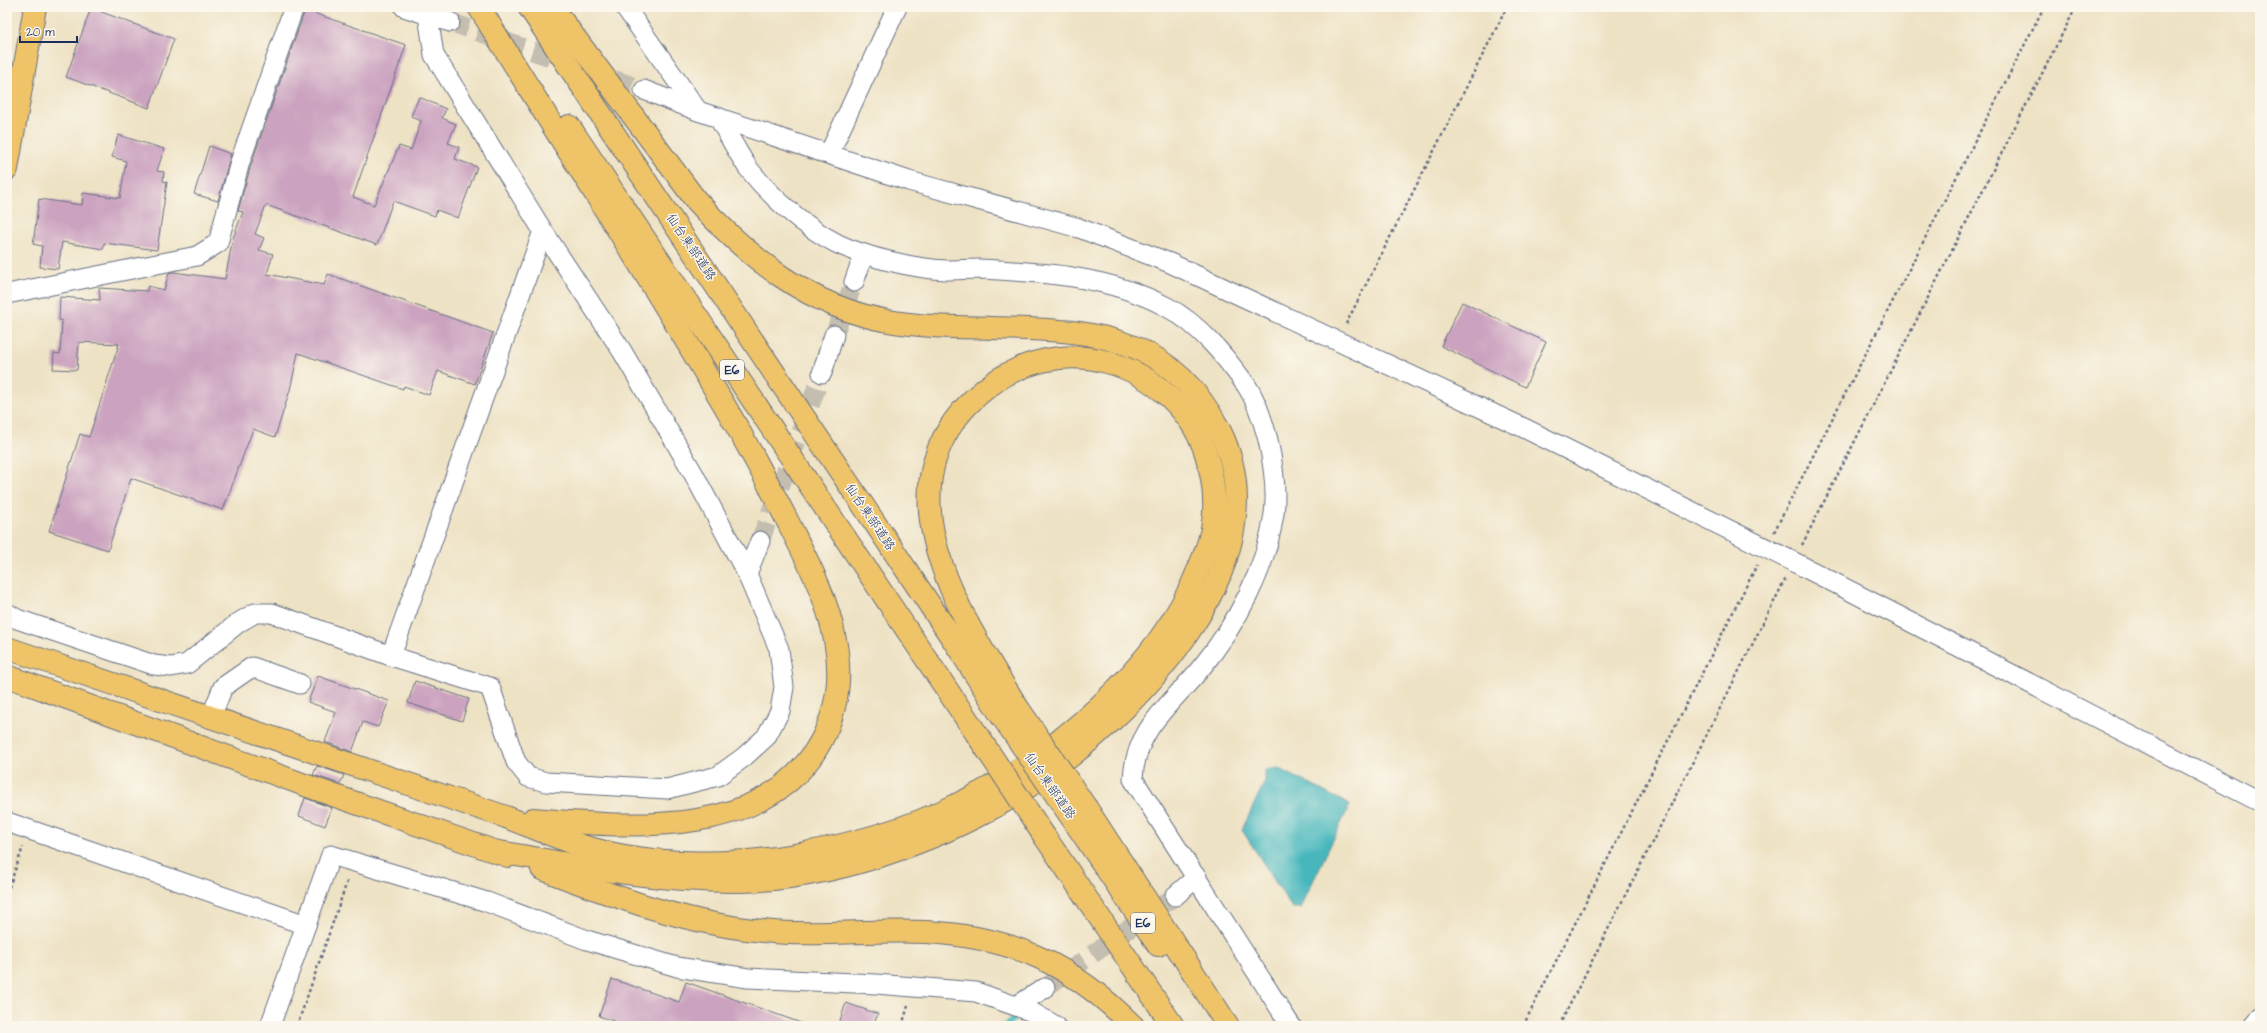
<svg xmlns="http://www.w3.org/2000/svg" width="2267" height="1033" font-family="'Architects Daughter','Klee One',sans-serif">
<rect width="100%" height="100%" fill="#fbf7ec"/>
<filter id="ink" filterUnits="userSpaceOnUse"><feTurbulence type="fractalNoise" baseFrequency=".025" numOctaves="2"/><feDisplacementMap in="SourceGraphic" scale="8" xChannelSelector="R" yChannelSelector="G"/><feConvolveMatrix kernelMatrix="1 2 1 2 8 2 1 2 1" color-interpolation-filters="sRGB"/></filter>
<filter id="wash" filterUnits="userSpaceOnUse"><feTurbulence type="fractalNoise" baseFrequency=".012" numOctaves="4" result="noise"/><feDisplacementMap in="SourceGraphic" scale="16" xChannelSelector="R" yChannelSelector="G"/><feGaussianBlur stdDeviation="0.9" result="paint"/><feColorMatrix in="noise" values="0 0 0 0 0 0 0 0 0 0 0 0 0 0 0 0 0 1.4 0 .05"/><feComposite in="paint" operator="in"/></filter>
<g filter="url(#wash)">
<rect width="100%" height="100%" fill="#eee2c4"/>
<polygon fill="#47b7bd" stroke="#31738e" points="1278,768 1350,805 1300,908 1292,908 1242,830 1265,781 1265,770"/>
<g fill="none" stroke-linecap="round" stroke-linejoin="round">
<polyline stroke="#47b7bd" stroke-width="5.5" points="1004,1026 1013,1020"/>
</g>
<g id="blocks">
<g fill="#cba2bf">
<polygon points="91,8 174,39 149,108 66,77"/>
<polygon points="305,10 406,45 353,197 374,205 399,146 411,150 421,121 411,116 419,97 446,109 442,118 456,124 448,143 459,147 455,159 477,167 458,218 437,210 435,216 393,201 377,245 266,205 255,234 264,238 259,250 273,254 267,274 324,285 328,274 493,333 475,384 438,371 429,395 404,386 403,389 298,353 290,390 275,437 253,429 223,510 131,478 108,550 49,531 80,434 89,437 119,344 79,342 77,370 53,369 54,353 60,354 62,321 59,320 60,297 100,300 99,288 147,291 148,286 164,290 169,273 173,272 225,279 233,238 243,212 238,211 251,165"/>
<polygon points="118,135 164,149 157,171 164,172 163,181 167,182 157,250 104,243 103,249 62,242 58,269 40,267 42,246 33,244 39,199 82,205 83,193 120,198 126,161 112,157"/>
<polygon points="209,146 231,154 218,201 194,194"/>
<polygon points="1462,302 1546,342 1525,387 1441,346"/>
<polygon points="318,676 389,701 378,727 363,722 352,752 325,742 336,712 308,702"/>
<polygon points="415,681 469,699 462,721 408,703"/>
<polygon points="317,766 344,775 340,784 313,775"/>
<polygon points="305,798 332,808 325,826 299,816"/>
<polygon points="612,979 679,1002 686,982 804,1024 804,1026 628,1026 599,1016"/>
<polygon points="846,1003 878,1014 873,1026 838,1026"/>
</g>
</g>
</g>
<g filter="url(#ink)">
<use href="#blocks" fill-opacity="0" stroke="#656e82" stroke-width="1"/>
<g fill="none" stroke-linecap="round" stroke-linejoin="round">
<g stroke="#c4beb0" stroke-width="19" stroke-dasharray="19 10" stroke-linecap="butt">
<polyline points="450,22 644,90"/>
<polyline points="834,335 854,282"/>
<polyline points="760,541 822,373"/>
<polyline points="1045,988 1175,896"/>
</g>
<defs>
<g id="minor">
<polyline points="404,7 450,22"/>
<polyline points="625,7 698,111"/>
<polyline points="644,90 698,111 909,181 1079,228 1170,263 1524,428 1794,562 2260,802"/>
<path d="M718 117C728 134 737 152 748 168 771 197 804 227 838 244 866 257 915 269 947 270 957 270 968 269 979 269 1043 272 1109 276 1167 307 1199 324 1225 356 1246 385 1257 401 1263 421 1268 440 1273 463 1277 491 1274 514 1266 570 1236 625 1201 668 1171 705 1135 728 1133 779L1291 1026"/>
<polyline points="829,154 897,7"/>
<polyline points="854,282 864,254"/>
<polyline points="7,294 197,256 218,243 240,162 294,7"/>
<polyline points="822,373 834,335"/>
<polyline points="747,574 760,541"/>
<polyline points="7,613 17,619 154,665 171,667 187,664 238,623 255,613 272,613 391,656 490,687 516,762 528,777 546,782 667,789 718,776 744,757 766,737 780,711 784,687 779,649 747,574 692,471 622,351 543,231 434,55 428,15"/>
<polyline points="391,656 543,231"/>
<polyline points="211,717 223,687 252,667 300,684"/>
<polyline points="7,822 306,925"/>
<polyline points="1175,896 1197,877"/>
<polyline points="1016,1006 1045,988"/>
<polyline points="270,1026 331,855 487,902 587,940 677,967 748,978 876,984 976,992 1030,1011 1056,1026"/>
<polyline points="2253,1026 2260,1018"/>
</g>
<polyline id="major" points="7,169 35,7"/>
<g id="highway">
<path d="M479 7C553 129 632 248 704 371 735 422 764 474 791 528 809 564 828 600 835 640 842 675 838 709 821 741 768 841 628 827 533 819"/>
<polyline points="529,7 958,647 1001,715"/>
<polyline points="569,126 976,733"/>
<path d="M7 648 506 817C532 827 559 839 586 847 650 866 730 866 795 855 849 845 903 831 952 807 1048 762 1160 669 1199 568 1205 554 1211 538 1213 523 1216 500 1213 476 1206 454 1192 410 1152 374 1107 362 1067 351 1023 360 989 386 870 477 956 608 1016 705"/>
<polyline points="7,676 324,792 508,856"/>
<polyline points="1087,809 1228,1026"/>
<polyline points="1074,821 1158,945"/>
<polyline points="1045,837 1173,1026"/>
<path d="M494 851C575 865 657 882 740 881 842 879 964 833 1047 774 1143 705 1285 559 1219 429 1200 393 1173 363 1134 347 1089 329 1040 329 992 328 957 327 922 327 888 321 809 307 747 257 695 199L552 7"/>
<path d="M542 869C614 896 685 924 763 931 817 937 872 929 926 932 1014 937 1071 964 1133 1026"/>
</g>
</defs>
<use href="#minor" stroke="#656e82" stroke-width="21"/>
<use href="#major" stroke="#656e82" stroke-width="24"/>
<use href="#highway" stroke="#656e82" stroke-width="24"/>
<g stroke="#656e82" stroke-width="2.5" stroke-dasharray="3 3" stroke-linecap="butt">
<polyline points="1346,324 1507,7"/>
<polyline points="1774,532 2044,7"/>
<polyline points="1802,545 2076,7"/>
<polyline points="7,893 23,847"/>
<polyline points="297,1026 348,879"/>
<polyline points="902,1026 908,1006"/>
<polyline points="1523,1026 1757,565"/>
<polyline points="1559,1026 1786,578"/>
</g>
<use href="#minor" stroke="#fff" stroke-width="19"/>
<use href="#major" stroke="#efc469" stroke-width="22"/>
<use href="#highway" stroke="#efc469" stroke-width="22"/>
<defs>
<g id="highway-bridge">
<polyline points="1016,705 1087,809"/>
<polyline points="1001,715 1074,821"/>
<polyline points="976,733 1045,837"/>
</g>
</defs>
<use href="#highway-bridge" stroke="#656e82" stroke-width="24" stroke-linecap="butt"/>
<use href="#highway-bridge" stroke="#efc469" stroke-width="22"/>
</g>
</g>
<g text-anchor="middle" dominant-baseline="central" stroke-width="3" stroke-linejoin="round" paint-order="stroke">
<g fill="#fbf7ec" stroke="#5e6b89" stroke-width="1">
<rect x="720" y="360" width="24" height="20" rx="3"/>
<rect x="1131" y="913" width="24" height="20" rx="3"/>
</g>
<g font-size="12" font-weight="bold" fill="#1b2f5e">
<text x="732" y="370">E6</text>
<text x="1143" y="923">E6</text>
</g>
<g font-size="13" fill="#1b2f5e" stroke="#fbf7ec">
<text transform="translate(691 247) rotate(56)">仙台東部道路</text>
<text transform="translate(870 517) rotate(56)">仙台東部道路</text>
<text transform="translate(1050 786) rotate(55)">仙台東部道路</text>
</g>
</g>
<rect width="2267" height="1033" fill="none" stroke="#fbf7ec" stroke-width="24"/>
<path d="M20 36v6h57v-6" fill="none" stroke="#1b2f5e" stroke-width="2"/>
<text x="26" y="36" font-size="12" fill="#1b2f5e" stroke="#fbf7ec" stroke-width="3" paint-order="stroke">20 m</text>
</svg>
